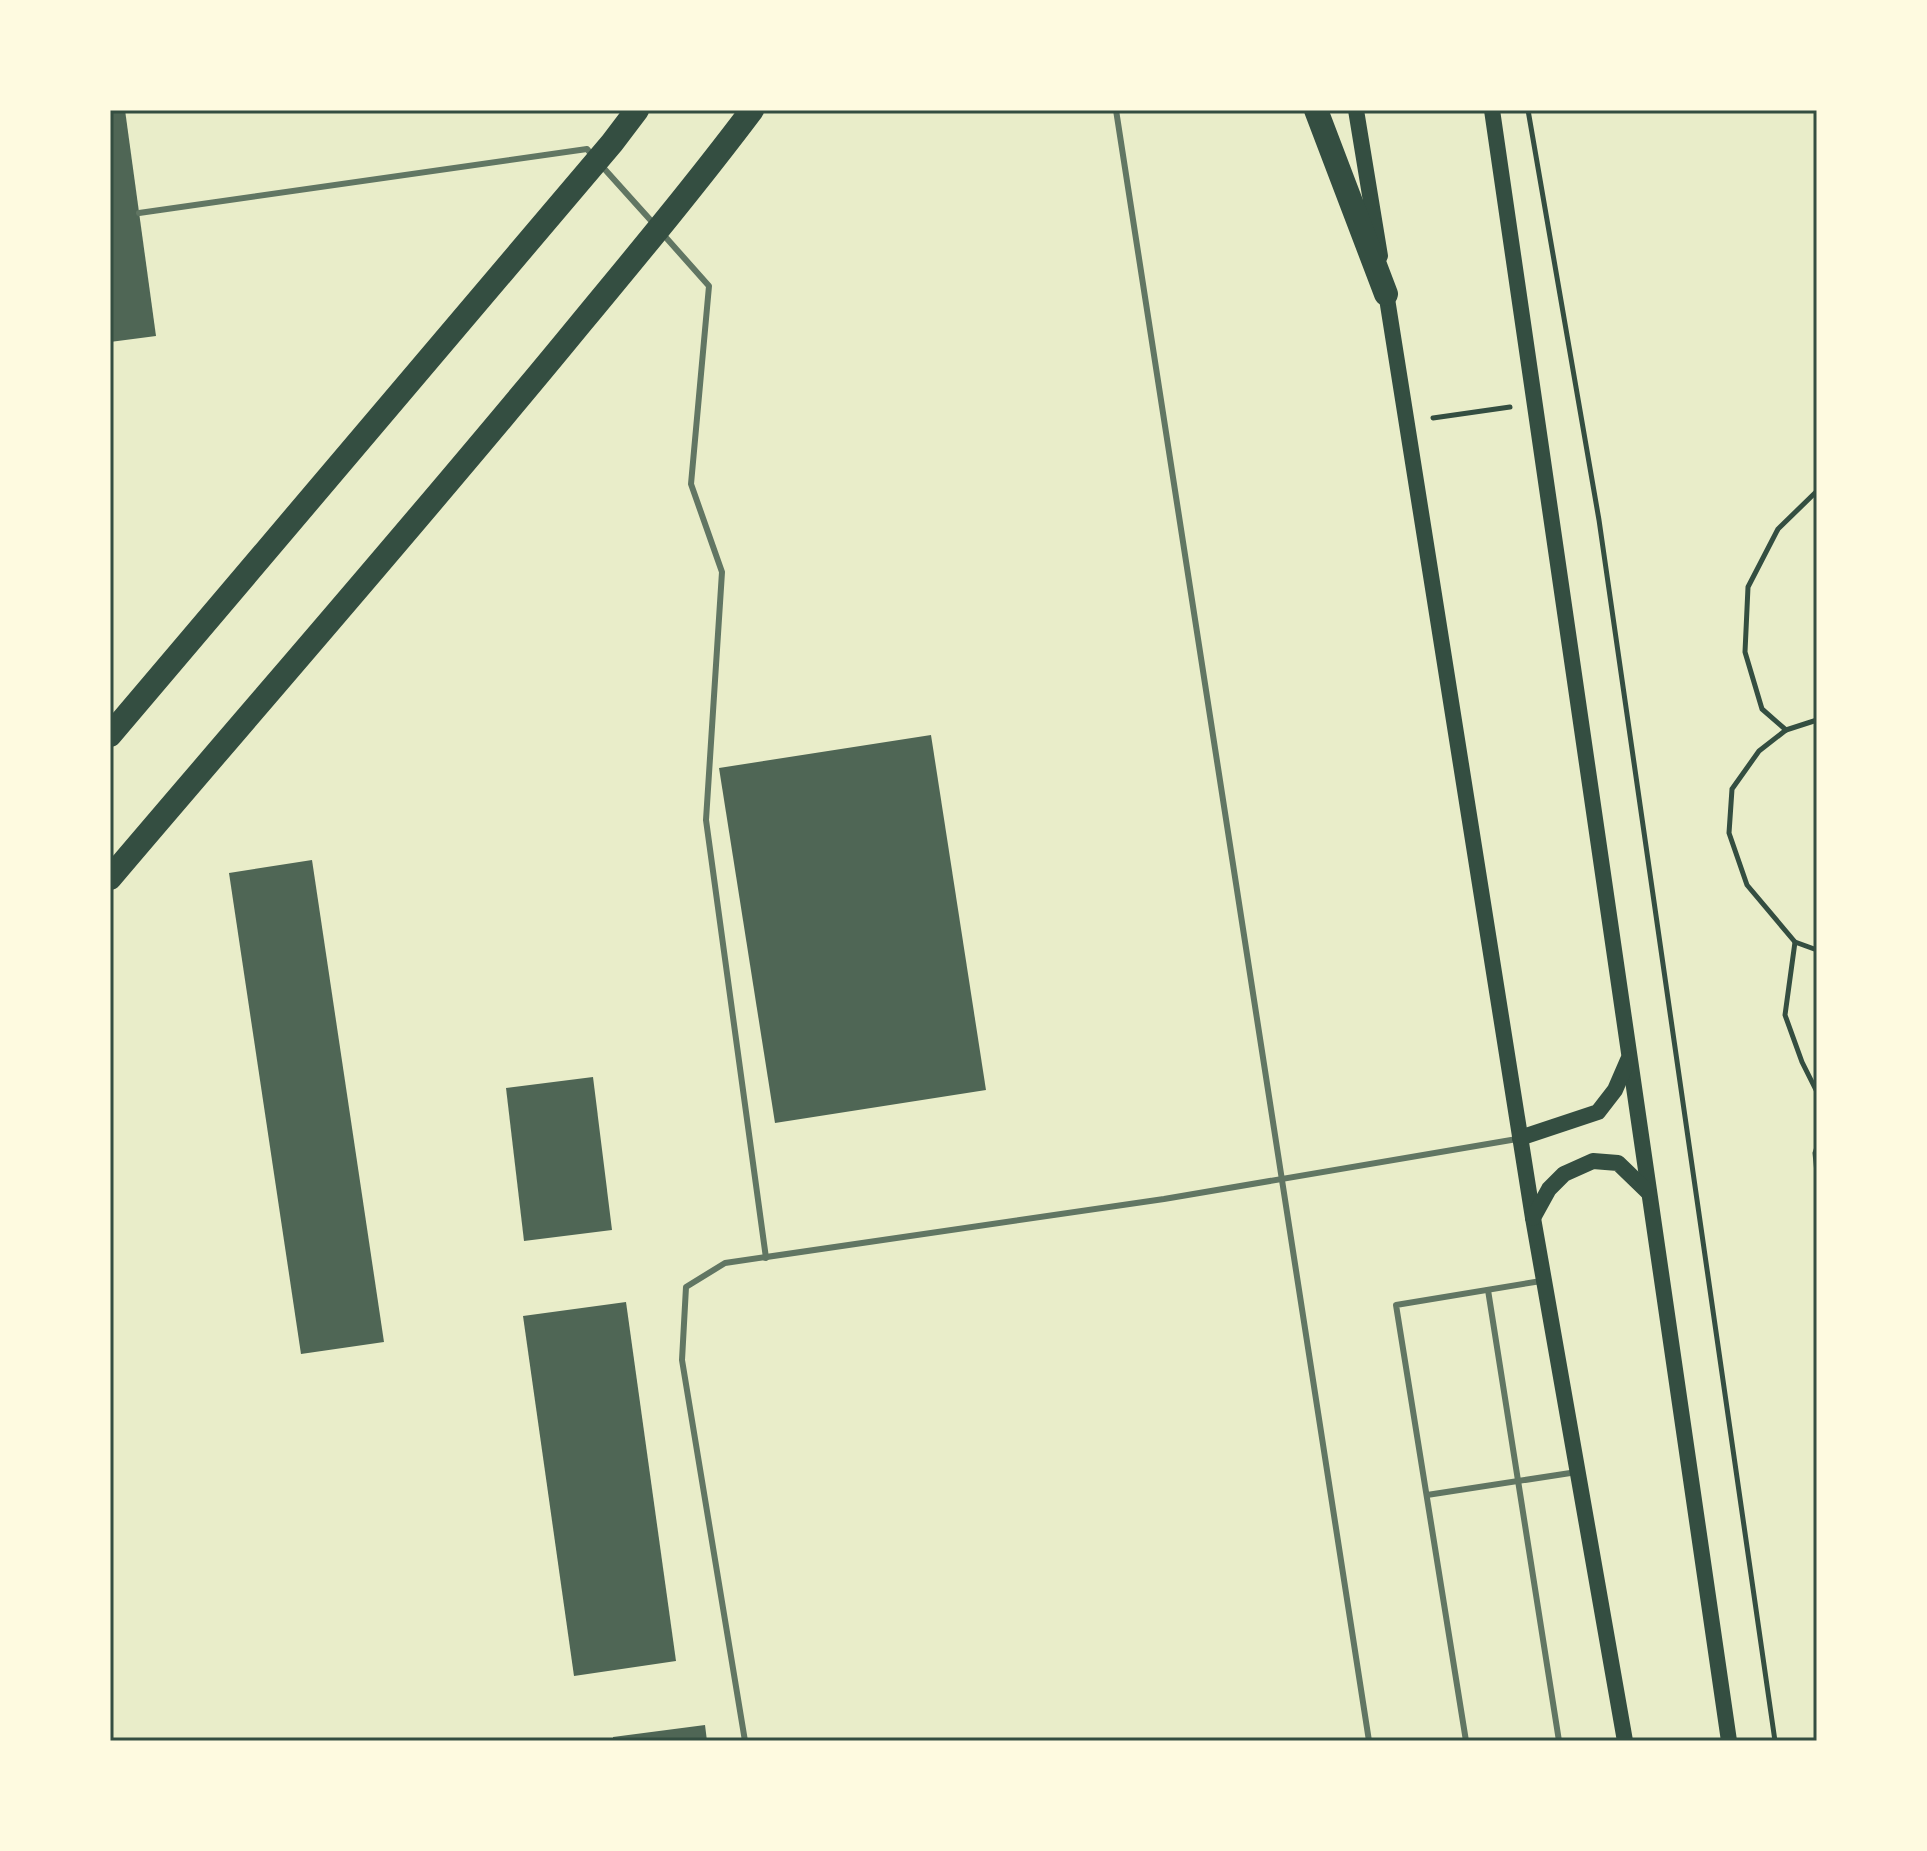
<svg xmlns="http://www.w3.org/2000/svg" width="1927" height="1851" font-family="'Fira Sans Condensed',sans-serif">
<rect width="100%" height="100%" fill="#e9edc9"/>
<g fill="#4f6655">
<polygon points="110,110 125,110 156,336 110,342"/>
<polygon points="931,735 986,1090 775,1123 719,768"/>
<polygon points="312,860 384,1342 301,1354 229,873"/>
<polygon points="593,1077 612,1230 524,1241 506,1088"/>
<polygon points="626,1302 676,1661 574,1676 523,1316"/>
<polygon points="705,1725 707,1741 613,1741 613,1737"/>
</g>
<g fill="none" stroke-linecap="round" stroke-linejoin="round">
<g stroke="#344e41" stroke-width="5">
<polyline points="1528,110 1599,520 1775,1741"/>
<polyline points="1433,418 1510,407"/>
<polyline points="1817,720 1786,730 1759,751 1732,789 1729,833 1747,885 1795,942 1817,950"/>
<polyline points="1786,730 1762,709 1745,652 1748,587 1778,529 1817,491"/>
<polyline points="1795,942 1785,1015 1802,1062 1817,1092"/>
<polyline points="1817,1147 1815,1153 1817,1173"/>
</g>
<g stroke="#617663" stroke-width="6">
<polyline points="1116,110 1369,1741"/>
<polyline points="600,164 654,224"/>
<polyline points="139,213 587,149 592,155"/>
<polyline points="661,232 709,286 691,484 722,572 706,820 766,1258"/>
<polyline points="1488,1290 1559,1741"/>
<polyline points="1427,1495 1577,1472"/>
<polyline points="745,1741 682,1360 686,1287 725,1263 1164,1199 1517,1139"/>
<polyline points="1466,1741 1396,1305 1541,1281"/>
</g>
<g stroke="#344e41" stroke-width="16">
<polyline points="1356,110 1380,256"/>
<polyline points="1492,110 1729,1741"/>
<polyline points="1385,286 1533,1218 1625,1741"/>
<polyline points="1520,1138 1598,1112 1615,1090 1628,1060"/>
<polyline points="1533,1218 1549,1189 1564,1174 1593,1161 1618,1163 1649,1193"/>
</g>
<g stroke="#344e41" stroke-width="24">
<polyline points="1316,110 1386,294"/>
<polyline points="110,735 612,143 637,110"/>
<path d="M110 878C267 693 427 511 581 323 639 253 697 183 752 110"/>
</g>
</g>
<rect width="1927" height="1851" fill="none" stroke="#fefae0" stroke-width="224"/>
<rect x="112" y="112" width="1703" height="1627" fill="none" stroke="#344e41" stroke-width="3"/>
</svg>
